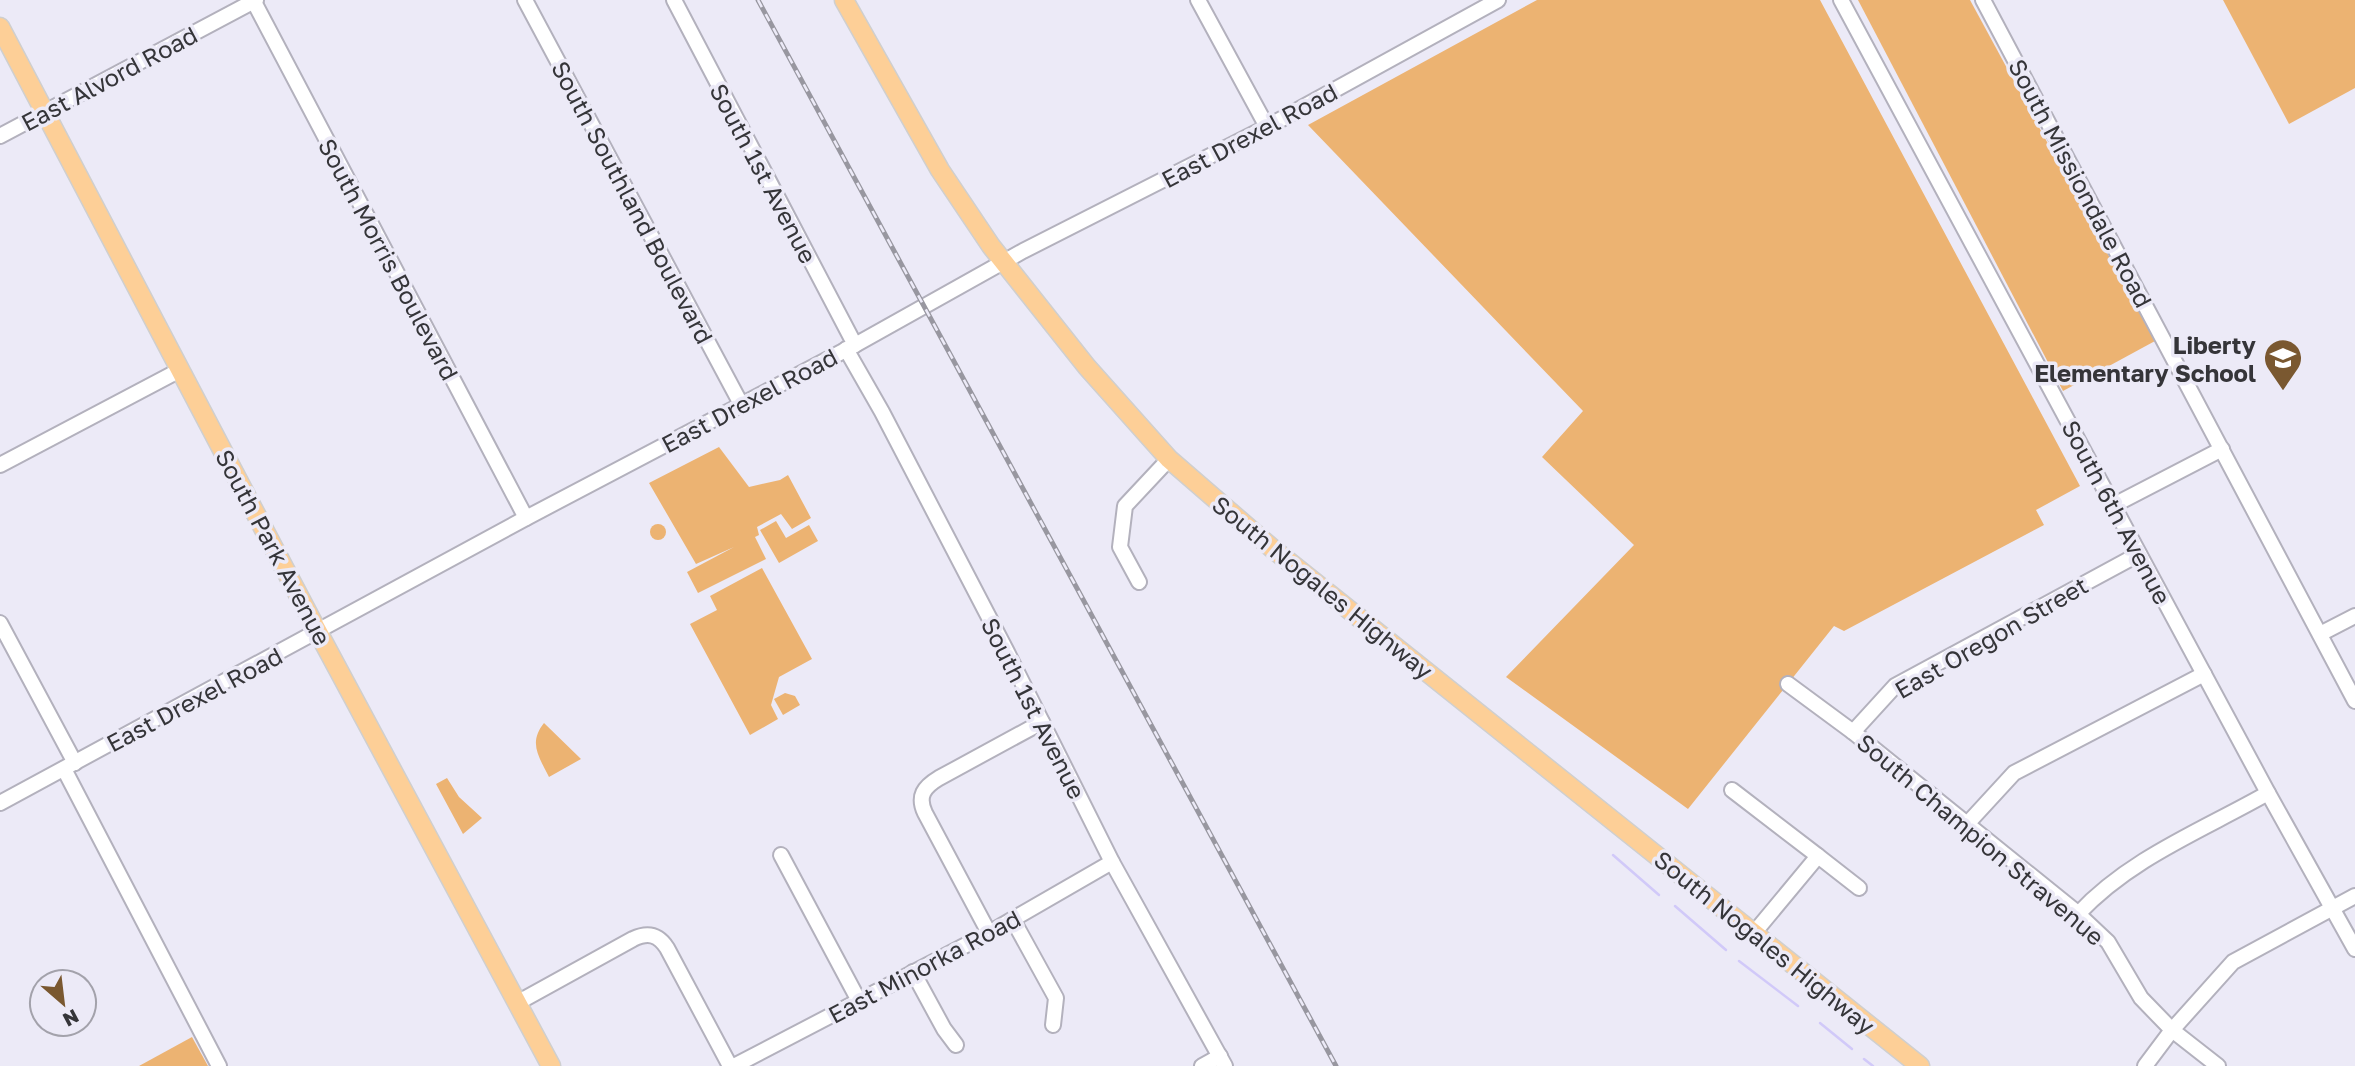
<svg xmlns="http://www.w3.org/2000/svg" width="2355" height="1066" font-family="'Golos Text',sans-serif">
<rect width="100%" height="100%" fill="#eceaf7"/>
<g fill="#ecb372">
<polygon points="1537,0 1820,0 2080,486 2036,510 2044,525 1844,631 1834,626 1688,809 1506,677 1634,545 1542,457 1583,411 1308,125"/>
<polygon points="1858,0 1970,0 2155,341 2063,391"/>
<polygon points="2223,0 2355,0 2355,88 2289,124"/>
<polygon points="719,447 749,487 780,480 788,475 811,518 792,529 781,514 757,527 759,535 755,537 766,559 698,593 687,572 734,547 696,564 649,483"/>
<polygon points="776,521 786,538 809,525 818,541 779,563 760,530"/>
<circle cx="658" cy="532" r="8"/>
<polygon points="762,568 812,659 779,677 771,705 778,719 750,735 690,624 717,610 710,596"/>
<polygon points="785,693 795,696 800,705 783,715 774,699"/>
<path d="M544 723 581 759 549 777C539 757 528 743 544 723Z"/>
<polygon points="447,778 459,797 482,818 463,834 436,784"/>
<polygon points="192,1037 208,1066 139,1066"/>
</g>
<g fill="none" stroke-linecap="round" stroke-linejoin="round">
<g stroke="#d1c9f9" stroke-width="2.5">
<polyline points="1613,855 1659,895"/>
<polyline points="1675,906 1726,950"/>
<polyline points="1739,961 1798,1006"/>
<polyline points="1820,1023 1852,1049"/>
<polyline points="1864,1059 1873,1066"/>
</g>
<defs>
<g id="minor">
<polyline points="253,0 526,518"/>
<polyline points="525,0 741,404"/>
<polyline points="674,0 855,345"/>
<polyline points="1198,0 1267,127"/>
<polyline points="1841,0 2268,793 2355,949"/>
<polyline points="1983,0 2355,701"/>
<polyline points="0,136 256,0"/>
<polyline points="846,349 882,412 1007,652 1112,862 1225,1066"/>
<polyline points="0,465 180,370"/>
<polyline points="2114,505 2222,449"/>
<polyline points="1139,582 1120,547 1125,506 1169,459"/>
<polyline points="0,623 75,763"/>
<polyline points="2320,634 2355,616"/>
<polyline points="1788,684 1853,732 2075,911 2108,942 2141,998 2172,1030 2218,1066"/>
<polyline points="1853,732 1895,686 2139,554"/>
<polyline points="64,769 219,1066"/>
<polyline points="1732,790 1818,856 1754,933"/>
<polyline points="0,803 526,518 855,345 1023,251 1267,127 1498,0"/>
<polyline points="1968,823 2014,773 2204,674"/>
<polyline points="781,855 859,1001"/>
<polyline points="1818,856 1859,888"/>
<path d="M2078 914C2130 858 2203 830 2268 793"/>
<polyline points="1013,920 1056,998 1053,1025"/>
<path d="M989 933 925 813C917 796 924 787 939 778L1042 722"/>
<polyline points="913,972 944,1029 956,1045"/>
<path d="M517 1003 633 939C648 932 658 934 667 948L730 1066"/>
<polyline points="734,1066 989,933 1112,862"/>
<polyline points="1202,1066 1220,1056"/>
<polyline points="2145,1066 2172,1030 2233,962 2355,896"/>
</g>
<g id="major">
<polyline points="844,0 940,170 991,246 1087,367 1169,459 1273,549 1920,1066"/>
<polyline points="0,27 311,619 551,1066"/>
</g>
</defs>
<use href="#minor" stroke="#b3b1bd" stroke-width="18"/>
<use href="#major" stroke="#cfcfcf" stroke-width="21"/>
<use href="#minor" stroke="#fff" stroke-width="14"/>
<use href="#major" stroke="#fdcf97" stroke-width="18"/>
<defs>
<polyline id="rail" points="758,0 1336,1066"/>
</defs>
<use href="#rail" stroke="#9897a0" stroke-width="5"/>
<use href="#rail" stroke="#eceaf7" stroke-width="2.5" stroke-dasharray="8" stroke-linecap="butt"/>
</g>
<defs>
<symbol id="school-pin" viewBox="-11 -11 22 30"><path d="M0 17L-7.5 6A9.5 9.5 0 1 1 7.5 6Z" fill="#7a5830" stroke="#eceaf7"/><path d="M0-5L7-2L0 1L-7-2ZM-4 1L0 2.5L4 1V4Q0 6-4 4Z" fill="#fff"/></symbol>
</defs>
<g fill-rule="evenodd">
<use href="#school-pin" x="2261" y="336" width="44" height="60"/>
</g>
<g text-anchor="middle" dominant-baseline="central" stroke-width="7" stroke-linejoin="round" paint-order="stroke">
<g font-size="24" fill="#353539" stroke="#eceaf7">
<text transform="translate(109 78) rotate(-28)">East Alvord Road</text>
<text transform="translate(1249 135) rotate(-28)">East Drexel Road</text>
<text transform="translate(764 173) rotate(62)">South 1st Avenue</text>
<text transform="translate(2081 183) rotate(62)">South Missiondale Road</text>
<text transform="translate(633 202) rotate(62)">South Southland Boulevard</text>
<text transform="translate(389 259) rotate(62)">South Morris Boulevard</text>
<text transform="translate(749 400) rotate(-28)">East Drexel Road</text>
<text transform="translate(2117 512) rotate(62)">South 6th Avenue</text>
<text transform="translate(274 547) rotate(62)">South Park Avenue</text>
<text transform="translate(1323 587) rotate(39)">South Nogales Highway</text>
<text transform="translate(1991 637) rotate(-30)">East Oregon Street</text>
<text transform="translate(194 699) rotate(-28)">East Drexel Road</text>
<text transform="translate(1034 708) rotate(63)">South 1st Avenue</text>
<text transform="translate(1981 839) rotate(40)">South Champion Stravenue</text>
<text transform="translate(1765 942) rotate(39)">South Nogales Highway</text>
<text transform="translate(924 966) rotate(-28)">East Minorka Road</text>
</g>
<g font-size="24" font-weight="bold" fill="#353539" stroke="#eceaf7" text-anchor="end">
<text x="2256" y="344">Liberty<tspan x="2256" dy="28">Elementary School</tspan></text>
</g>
</g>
<g transform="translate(63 1003) rotate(152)"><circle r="33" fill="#eceaf7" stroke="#a3a2ab" stroke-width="2"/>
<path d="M0-5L12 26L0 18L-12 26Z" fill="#7a5830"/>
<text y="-10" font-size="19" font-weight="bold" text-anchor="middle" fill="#353539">N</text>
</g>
</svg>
